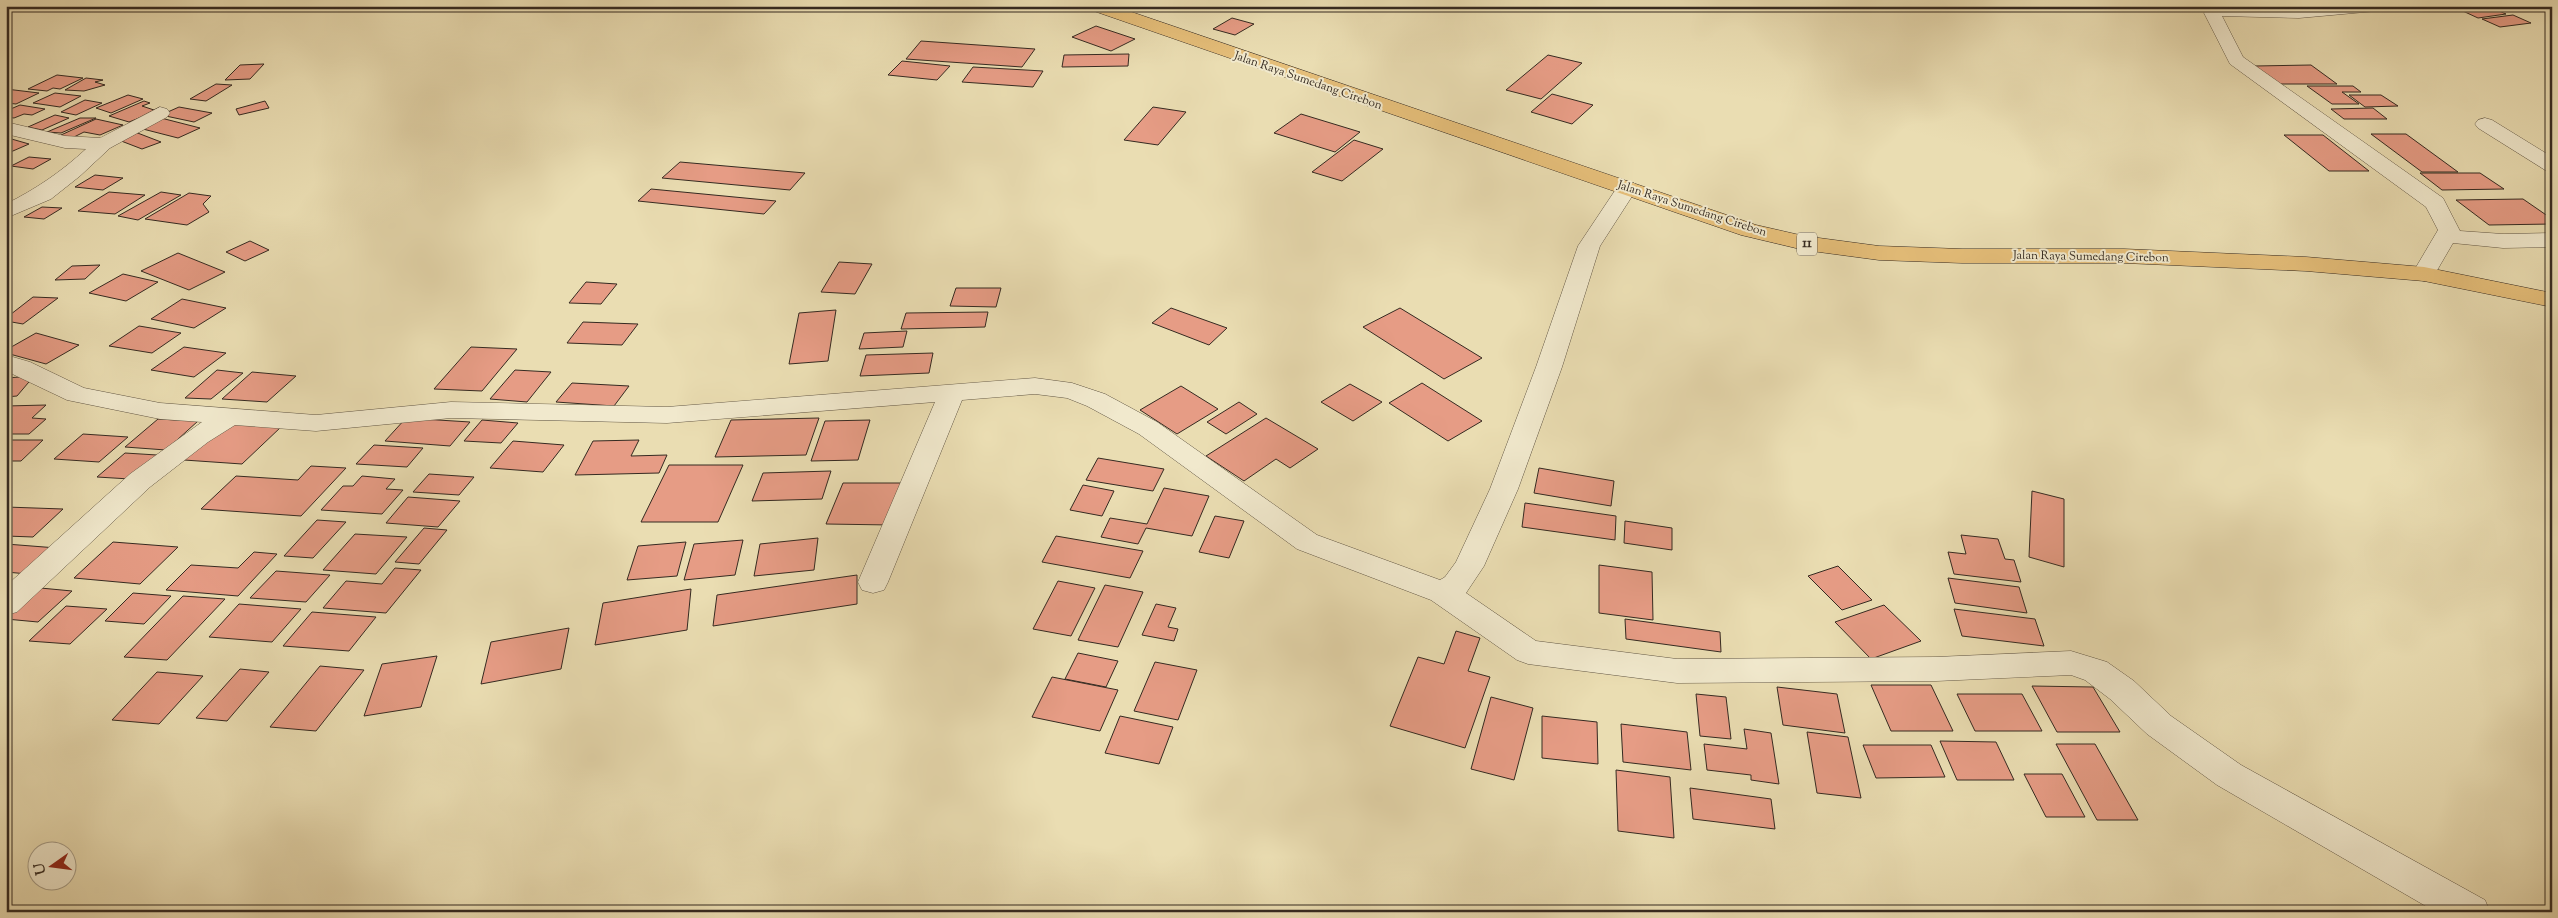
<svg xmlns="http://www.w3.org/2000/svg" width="2558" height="918" font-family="'Sorts Mill Goudy',serif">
<rect width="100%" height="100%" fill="#eaddb2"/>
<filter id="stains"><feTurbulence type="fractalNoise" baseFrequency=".004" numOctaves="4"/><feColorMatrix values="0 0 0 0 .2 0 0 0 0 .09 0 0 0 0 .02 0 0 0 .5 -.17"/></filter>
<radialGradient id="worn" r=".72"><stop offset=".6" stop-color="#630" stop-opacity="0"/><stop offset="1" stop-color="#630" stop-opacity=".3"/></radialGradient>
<g fill="#e69c85" stroke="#352a21">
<polygon points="2452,6 2487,6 2506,14 2478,18"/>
<polygon points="2513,15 2531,23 2500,27 2482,19"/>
<polygon points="1232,18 1254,24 1235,35 1213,29"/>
<polygon points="1096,26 1135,39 1111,51 1072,37"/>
<polygon points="921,41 1035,49 1022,67 906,59"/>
<polygon points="1129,54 1128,66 1062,67 1064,55"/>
<polygon points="1548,55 1582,63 1541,99 1506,90"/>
<polygon points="902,61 950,66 937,80 888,75"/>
<polygon points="264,64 250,79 225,80 240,65"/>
<polygon points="2311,65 2337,84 2279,84 2255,66"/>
<polygon points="973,67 1043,71 1033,87 962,82"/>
<polygon points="57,75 83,78 60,89 53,88 47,91 28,89"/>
<polygon points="86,78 103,80 95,82 105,85 84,91 65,90"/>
<polygon points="216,84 232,85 206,101 190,99"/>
<polygon points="2307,86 2353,86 2361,92 2342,92 2359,104 2332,104"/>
<polygon points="6,89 39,93 16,104 6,103"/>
<polygon points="55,93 81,96 60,107 33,103"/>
<polygon points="1552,94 1593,105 1572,124 1531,112"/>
<polygon points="128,95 143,99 111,113 96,108"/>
<polygon points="2349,95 2381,95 2398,106 2365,107"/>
<polygon points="85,100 102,103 76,115 61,112"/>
<polygon points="144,101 150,103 142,106 157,111 129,122 109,116"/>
<polygon points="265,101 269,108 239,115 236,109"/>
<polygon points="20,105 45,109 32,115 24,114 14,118 6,117 6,111"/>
<polygon points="179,107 212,113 194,122 161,115"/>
<polygon points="1153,107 1186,112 1158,145 1124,140"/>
<polygon points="2373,108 2387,119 2344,119 2331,109"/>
<polygon points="1301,114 1360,132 1335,152 1274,133"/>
<polygon points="55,115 69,118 42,130 28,127"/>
<polygon points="80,118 96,118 61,133 47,132"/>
<polygon points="161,118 200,128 178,138 139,128"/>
<polygon points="96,119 123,125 100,135 84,132 68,140 61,135"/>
<polygon points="135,132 161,142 142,149 116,139"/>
<polygon points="2371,134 2406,134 2458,172 2422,172"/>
<polygon points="2284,135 2323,135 2369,171 2329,171"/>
<polygon points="8,138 29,144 6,154"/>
<polygon points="1354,140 1383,149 1342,181 1312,172"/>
<polygon points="29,157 51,159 33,169 11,166"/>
<polygon points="680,162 805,173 790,190 662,178"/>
<polygon points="2420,173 2480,173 2504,189 2442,190"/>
<polygon points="95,175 123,178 103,190 75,187"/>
<polygon points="651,189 776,201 764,214 638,201"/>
<polygon points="109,192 145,195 115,214 78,211"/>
<polygon points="161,192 181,195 138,220 118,216"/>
<polygon points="189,193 211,196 203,204 209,212 187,225 145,219"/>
<polygon points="2523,199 2552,219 2552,224 2489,225 2456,200"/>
<polygon points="42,207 62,208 44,219 24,217"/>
<polygon points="250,241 269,250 245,261 226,252"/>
<polygon points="178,253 225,272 189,290 141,271"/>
<polygon points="839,262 872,264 855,294 821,292"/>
<polygon points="100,265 85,279 55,280 72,266"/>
<polygon points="123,274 158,282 126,301 89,293"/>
<polygon points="586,282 617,284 601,304 569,303"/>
<polygon points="956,288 1001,288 996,307 950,306"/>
<polygon points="33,297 58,298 23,324 6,321 6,318"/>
<polygon points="182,299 226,308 194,328 151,319"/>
<polygon points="1171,308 1227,328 1209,345 1152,323"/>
<polygon points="1400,308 1482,358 1444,379 1363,327"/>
<polygon points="836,310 828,361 789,364 799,313"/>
<polygon points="988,312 985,327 901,329 906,313"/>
<polygon points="583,322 638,324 622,345 567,343"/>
<polygon points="139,326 181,333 152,353 109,346"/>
<polygon points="907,331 903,347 859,349 864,333"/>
<polygon points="36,333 79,345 46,364 6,353 6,350"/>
<polygon points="184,347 226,353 194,377 151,370"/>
<polygon points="471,347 517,349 482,391 434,389"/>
<polygon points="933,353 929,373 860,376 866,355"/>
<polygon points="217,370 243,373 211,399 185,398"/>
<polygon points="515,370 551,372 527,402 490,399"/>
<polygon points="252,372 296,376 267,402 222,399"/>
<polygon points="34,376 17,396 6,397 6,378"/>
<polygon points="572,383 629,386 614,406 556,402"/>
<polygon points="1422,383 1482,421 1448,441 1389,403"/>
<polygon points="1350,384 1382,402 1353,421 1321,402"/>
<polygon points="1181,386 1218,409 1177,434 1140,410"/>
<polygon points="1239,402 1257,414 1226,434 1207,422"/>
<polygon points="46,405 32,418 46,419 29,434 6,434 6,406"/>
<polygon points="406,418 470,422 450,446 385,441"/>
<polygon points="819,418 806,455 715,457 731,420"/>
<polygon points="1266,418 1318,449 1290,468 1276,459 1244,481 1206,456"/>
<polygon points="158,419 198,421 166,450 125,447"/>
<polygon points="482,420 518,423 501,443 464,441"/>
<polygon points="870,420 858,460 811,461 825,421"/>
<polygon points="224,423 281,427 242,464 184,460"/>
<polygon points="83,434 128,437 99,462 54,459"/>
<polygon points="6,440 43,440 21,461 6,461"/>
<polygon points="639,440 631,456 667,455 659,473 575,475 593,441"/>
<polygon points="513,441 564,445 543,472 490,468"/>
<polygon points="374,445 423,448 407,467 356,464"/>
<polygon points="125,453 157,455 130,479 97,477"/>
<polygon points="1098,458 1164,469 1153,491 1086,480"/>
<polygon points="669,465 743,465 718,522 641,522"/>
<polygon points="311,466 346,468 301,516 201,509 236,476 298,480"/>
<polygon points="1539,468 1614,481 1611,506 1534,493"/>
<polygon points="831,471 822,499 752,501 763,473"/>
<polygon points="429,474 474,477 459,495 413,492"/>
<polygon points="362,476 395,479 386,489 403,490 382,514 321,510 343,486 353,486"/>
<polygon points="843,483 905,483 891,525 826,524"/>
<polygon points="1083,485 1114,491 1102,516 1070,510"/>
<polygon points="1164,488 1209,496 1192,536 1146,528 1138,544 1101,537 1110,518 1147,524"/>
<polygon points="2032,491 2064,499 2064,567 2029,557"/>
<polygon points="408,497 460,501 438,527 386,523"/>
<polygon points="1525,503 1616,516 1615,540 1522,527"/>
<polygon points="6,507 63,509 33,537 6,536"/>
<polygon points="1215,516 1244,521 1229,558 1199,552"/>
<polygon points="317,520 346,522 313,558 284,556"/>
<polygon points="1625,521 1672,528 1672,550 1624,543"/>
<polygon points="424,528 447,530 419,564 395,562"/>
<polygon points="355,534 407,537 376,574 323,570"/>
<polygon points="1961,535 1998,539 2005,559 2014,560 2021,582 1954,574 1948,552 1966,554"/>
<polygon points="1056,536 1143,551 1130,578 1042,562"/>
<polygon points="818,538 814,570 754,576 760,544"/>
<polygon points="743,540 735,575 684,580 694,544"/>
<polygon points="113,542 178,547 140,584 74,578"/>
<polygon points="686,542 677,576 627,580 638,546"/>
<polygon points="6,544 57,548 28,574 6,572"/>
<polygon points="254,552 277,554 238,596 166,590 191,565 238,568"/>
<polygon points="1599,565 1652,572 1653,620 1599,613"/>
<polygon points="1838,566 1872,600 1842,610 1808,576"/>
<polygon points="395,568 421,570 386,613 323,608 346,581 382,584"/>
<polygon points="276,571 330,575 306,602 250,598"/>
<polygon points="857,575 857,604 713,626 717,595"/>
<polygon points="1948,578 2019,587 2027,613 1955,603"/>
<polygon points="1058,581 1095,588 1071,636 1033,629"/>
<polygon points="1105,585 1143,592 1118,647 1078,640"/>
<polygon points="30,587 72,591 38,622 6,619 6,608"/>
<polygon points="691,589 687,630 595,645 603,603"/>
<polygon points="133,593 171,596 144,624 105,621"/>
<polygon points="183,596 225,599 167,660 124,657"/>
<polygon points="239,604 301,609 272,642 209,637"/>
<polygon points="1156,604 1176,608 1168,627 1178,629 1174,641 1142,635"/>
<polygon points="1884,605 1921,641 1871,659 1835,622"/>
<polygon points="66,606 107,609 70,644 29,641"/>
<polygon points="1954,609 2035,619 2044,646 1962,636"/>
<polygon points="312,612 376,617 349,651 283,646"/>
<polygon points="1625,619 1720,632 1721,652 1626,639"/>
<polygon points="569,628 561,669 481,684 491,642"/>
<polygon points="1456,631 1480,638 1468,671 1490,677 1465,748 1390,726 1418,657 1444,664"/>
<polygon points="1078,653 1118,661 1106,687 1065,679"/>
<polygon points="437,656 421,707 364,716 382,664"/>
<polygon points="1155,662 1197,670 1178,720 1134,711"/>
<polygon points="320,666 364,670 316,731 270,727"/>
<polygon points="240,669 269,672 227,721 196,718"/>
<polygon points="157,672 203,676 159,724 112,720"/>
<polygon points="1052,677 1118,690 1100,731 1032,717"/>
<polygon points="1871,685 1931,685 1953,731 1891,731"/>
<polygon points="2032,686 2093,687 2120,732 2057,732"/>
<polygon points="1777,687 1837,694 1845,733 1783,725"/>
<polygon points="1696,694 1726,697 1731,739 1700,736"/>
<polygon points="1957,694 2022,694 2042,731 1975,731"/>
<polygon points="1491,697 1533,708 1514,780 1471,769"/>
<polygon points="1120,716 1173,727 1159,764 1105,753"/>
<polygon points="1542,716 1597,722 1598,764 1542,758"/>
<polygon points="1621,724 1687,732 1691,770 1623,762"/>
<polygon points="1744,729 1771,733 1779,784 1751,780 1751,775 1707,770 1704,744 1747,749"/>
<polygon points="1807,732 1848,737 1861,798 1817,793"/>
<polygon points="1940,741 1996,742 2014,780 1957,780"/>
<polygon points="2056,744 2095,744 2138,820 2097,820"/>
<polygon points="1863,745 1931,745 1945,777 1876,778"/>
<polygon points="1616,770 1670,777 1674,838 1618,831"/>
<polygon points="2024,774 2062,774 2085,817 2046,817"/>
<polygon points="1690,788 1771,799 1775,829 1693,819"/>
</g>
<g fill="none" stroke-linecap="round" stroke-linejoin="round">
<defs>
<g id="minor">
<polygon points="2220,6 2384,6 2376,11 2299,18 2222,16 2243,57 2443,198 2460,231 2503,234 2552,233 2552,247 2503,248 2453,243 2432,279 2424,281 2416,279 2412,274 2438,230 2426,207 2230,64 2204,13 2206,9"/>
<path d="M160 107 167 109 170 113 167 117 110 148 80 176 51 199 6 218V204C36 189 61 172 86 149L65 148 6 134V122L65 136 100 138Z"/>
<polygon points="2485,118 2492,120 2552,157 2552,172 2545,170 2478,128 2475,124 2478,120"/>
<polygon points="1627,181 1634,183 1638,187 1600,246 1562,367 1518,489 1484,566 1466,593 1536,641 1677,659 1936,657 2071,651 2107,662 2134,681 2171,716 2241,765 2485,900 2490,912 2436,912 2217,785 2147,734 2110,699 2085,680 2071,675 1936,681 1677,683 1528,664 1517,660 1431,600 1297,549 1139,434 1087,406 1067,398 1035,394 962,400 888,582 884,590 873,593 862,590 858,582 935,402 667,423 451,418 316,431 235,425 208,442 150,487 17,612 6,615 6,586 130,474 202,422 160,419 67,400 6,371 6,355 30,362 84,388 160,403 316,415 451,402 667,407 1035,378 1072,383 1105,394 1157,422 1317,535 1440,580 1445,577 1456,562 1490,489 1536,367 1578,246 1620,183"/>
</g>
<polygon id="trunk" points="1089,6 1114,6 1756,225 1804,236 1879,246 1962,249 2124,249 2306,257 2424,267 2552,293 2552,307 2424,281 2306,271 2124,263 1962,263 1879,260 1804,250 1741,235 1091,10"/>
</defs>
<use href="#minor" stroke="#625745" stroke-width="1"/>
<use href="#trunk" stroke="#352a21" stroke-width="1"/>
<use href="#minor" fill="#f1e9cd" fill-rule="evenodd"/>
<use href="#trunk" fill="#e5be79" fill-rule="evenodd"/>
</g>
<g text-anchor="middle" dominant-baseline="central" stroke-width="4" stroke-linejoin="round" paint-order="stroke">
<g font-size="12" fill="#352a21" stroke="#f1e9cd">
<text transform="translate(1308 81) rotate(19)">Jalan Raya Sumedang Cirebon</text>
<text transform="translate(1692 209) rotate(18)">Jalan Raya Sumedang Cirebon</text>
<text transform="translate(2091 257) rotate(1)">Jalan Raya Sumedang Cirebon</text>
</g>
<rect fill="#f1e9cd" stroke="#6d6355" stroke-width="1" x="1797" y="232.5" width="20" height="23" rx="4"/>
<g font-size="14" font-weight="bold" fill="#352a21">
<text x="1807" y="244">11</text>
</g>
</g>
<rect width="2558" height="918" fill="none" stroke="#eaddb2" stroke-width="25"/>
<rect x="8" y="8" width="2543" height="903" fill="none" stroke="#352a21" stroke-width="2.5"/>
<rect x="12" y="12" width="2533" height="893" fill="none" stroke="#352a21"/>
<g transform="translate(52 866) rotate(256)"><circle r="24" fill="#f1e9cd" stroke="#a69d88"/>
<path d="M0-4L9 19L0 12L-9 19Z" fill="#8f2418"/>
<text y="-8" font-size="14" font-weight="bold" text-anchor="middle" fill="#352a21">U</text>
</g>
<rect width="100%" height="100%" filter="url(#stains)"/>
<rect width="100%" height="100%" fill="url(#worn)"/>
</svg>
